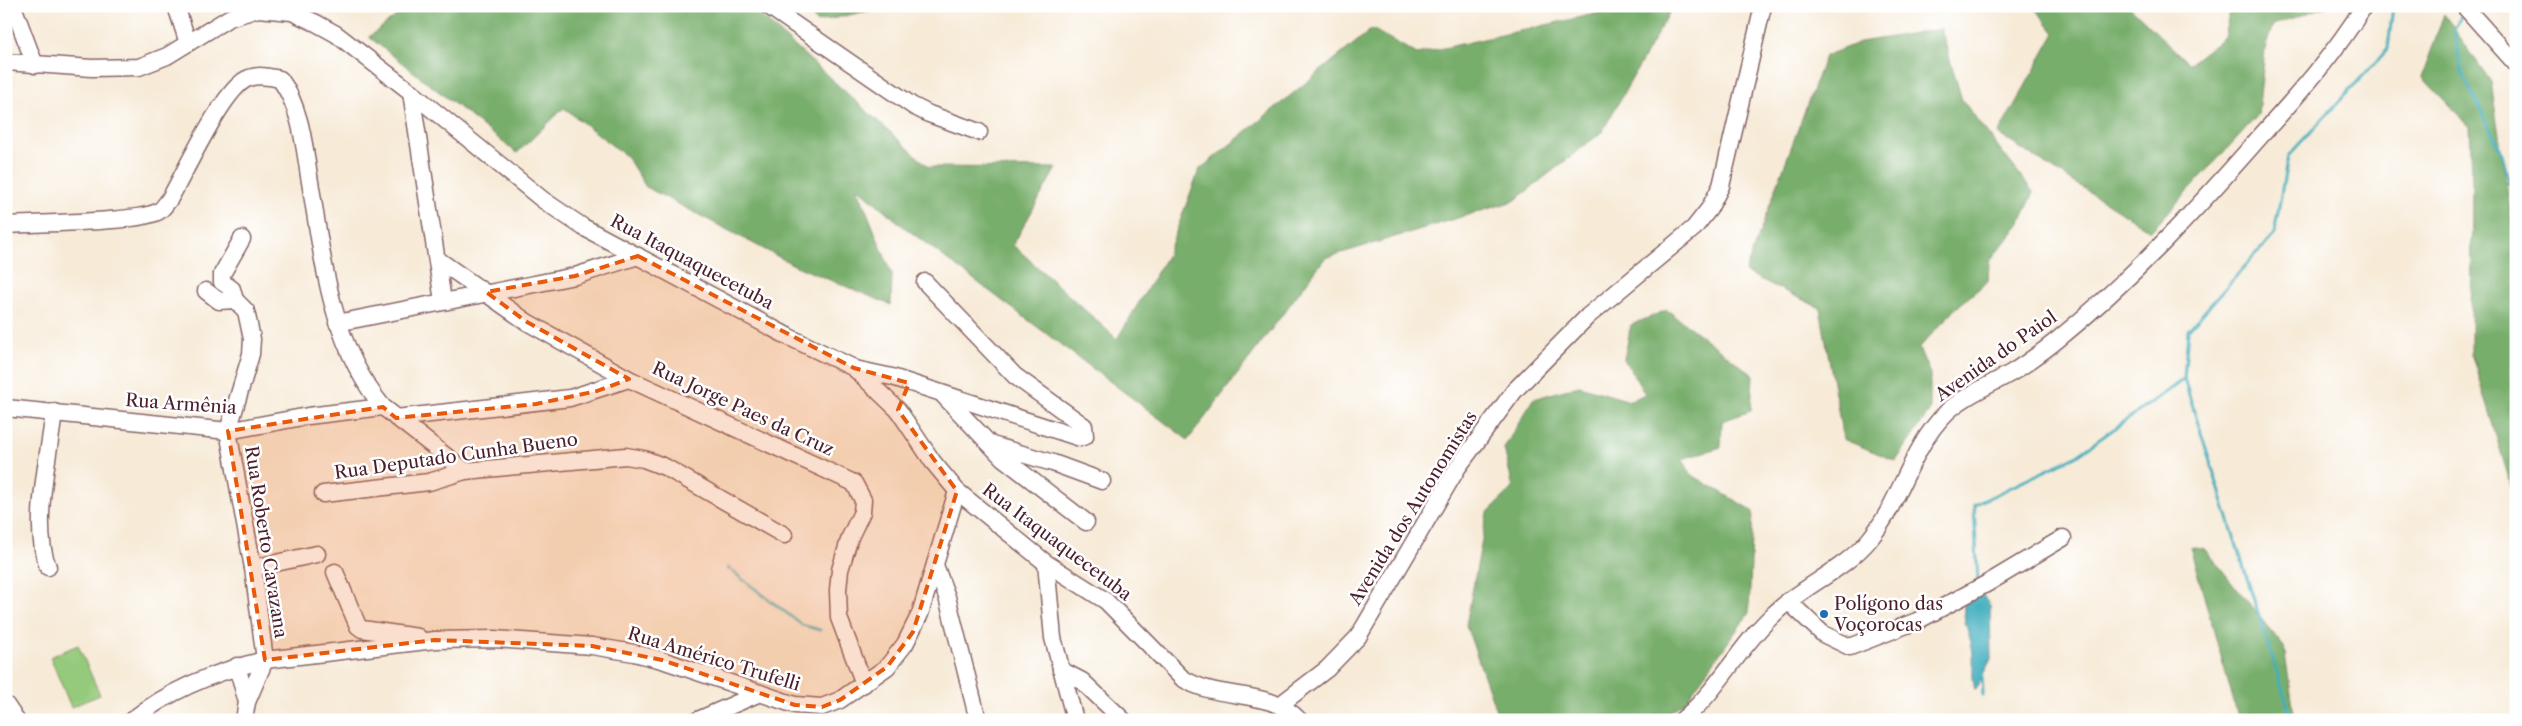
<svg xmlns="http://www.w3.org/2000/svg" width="2522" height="726" font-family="'Libre Caslon Text',serif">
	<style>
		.green { fill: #95ca7c; stroke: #707454 }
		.forest { fill: #78ae6c; stroke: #61664c }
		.water { fill: #40aebd; stroke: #456674 }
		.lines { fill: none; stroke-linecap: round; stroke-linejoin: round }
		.stream { stroke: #40aebd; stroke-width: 3 }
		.minor-casing { stroke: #876668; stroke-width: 19 }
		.minor { stroke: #fff; stroke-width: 16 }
		.marked { fill: #e8590c; fill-opacity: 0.2; stroke: #e8590c; stroke-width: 4; stroke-dasharray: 10 6; stroke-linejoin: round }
		.poi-dot { fill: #1f6fb2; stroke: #fff; stroke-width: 2 }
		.labels { text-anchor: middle; stroke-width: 5; stroke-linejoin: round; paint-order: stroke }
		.street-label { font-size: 18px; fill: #4a1f2b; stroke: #fff }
		.poi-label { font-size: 18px; fill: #4a1f2b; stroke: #fff; text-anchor: start }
	</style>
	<rect width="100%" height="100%" fill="#fff"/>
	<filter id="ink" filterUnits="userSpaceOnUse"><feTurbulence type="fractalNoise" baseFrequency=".02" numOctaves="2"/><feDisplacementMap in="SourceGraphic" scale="10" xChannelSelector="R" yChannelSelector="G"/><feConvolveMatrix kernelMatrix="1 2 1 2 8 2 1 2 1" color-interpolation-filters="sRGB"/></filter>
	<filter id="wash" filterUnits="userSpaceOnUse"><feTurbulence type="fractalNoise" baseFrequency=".0096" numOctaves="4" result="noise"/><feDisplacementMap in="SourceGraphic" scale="20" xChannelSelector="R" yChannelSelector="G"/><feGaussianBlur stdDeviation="1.12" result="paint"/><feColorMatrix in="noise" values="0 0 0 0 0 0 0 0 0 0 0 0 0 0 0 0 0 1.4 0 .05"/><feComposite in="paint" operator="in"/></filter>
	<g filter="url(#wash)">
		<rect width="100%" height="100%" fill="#f7ebd8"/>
		<path class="green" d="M 78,645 L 100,695 L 71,707 L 50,657 Z"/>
		<g class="forest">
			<path d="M 409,6 L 750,6 L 929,167 L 1056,168 L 1013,245 L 1117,339 L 1167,256 L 1199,170 L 1372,29 L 1417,54 L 1630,6 L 1673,6 L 1602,132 L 1514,201 L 1325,258 L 1188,440 L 904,227 L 857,187 L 892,275 L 891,305 L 796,266 L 646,187 L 627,157 L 564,108 L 517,153 L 369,37 Z"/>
			<path d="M 802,6 L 878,6 L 872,10 L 817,22 Z"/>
			<path d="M 2033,6 L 2129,6 L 2189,64 L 2224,37 L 2231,6 L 2328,6 L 2273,25 L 2265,49 L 2258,115 L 2151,231 L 1998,134 L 2055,33 Z"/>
			<path d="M 2444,14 L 2491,82 L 2516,249 L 2516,502 L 2471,353 L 2472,176 L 2470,127 L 2422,77 Z"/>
			<path d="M 1941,29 L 1962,100 L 2034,193 L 2019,224 L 1989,262 L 1988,281 L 1955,309 L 1919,348 L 1930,374 L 1930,410 L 1896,461 L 1843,439 L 1820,308 L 1745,272 L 1825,56 L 1860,42 Z"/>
			<path d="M 1667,310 L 1753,375 L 1751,411 L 1722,421 L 1721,447 L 1682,459 L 1692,475 L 1753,511 L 1749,613 L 1685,702 L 1657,720 L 1490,720 L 1496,710 L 1466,625 L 1487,513 L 1513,488 L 1504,448 L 1533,399 L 1579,386 L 1630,401 L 1645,394 L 1624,359 L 1631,325 Z"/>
			<path d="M 2190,547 L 2206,550 L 2284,647 L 2295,720 L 2239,720 Z"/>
		</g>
		<path class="water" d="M 1982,594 L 1990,605 L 1991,659 L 1975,690 C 1971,675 1974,669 1973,655 C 1972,637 1962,623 1964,604 Z"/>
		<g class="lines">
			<g class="stream">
				<path d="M 2461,16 L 2454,30 L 2462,73 L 2501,151 L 2516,207"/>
				<path d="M 2184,379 L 2292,720"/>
				<path d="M 728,568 L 802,625 L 820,630"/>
				<path d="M 1978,582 L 1974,505 L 2076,456 L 2184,379 L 2188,330 L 2274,234 L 2288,156 L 2388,49 L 2393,6"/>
				<path d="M 1982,673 L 1983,695"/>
			</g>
		</g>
	</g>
	<g filter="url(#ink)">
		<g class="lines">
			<g class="minor-casing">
				<g id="minor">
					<path d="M 13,6 L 35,65"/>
					<path d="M 176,6 L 188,43"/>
					<path d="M 768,6 L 913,106 L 929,114 L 979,132"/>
					<path d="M 2464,6 L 2516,64"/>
					<path d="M 6,62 L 92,68 L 139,67 L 167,56 L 229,18 L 258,9 L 292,12 L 316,23 L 336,34 L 411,92 L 543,200 L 583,227 L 789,337 L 854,368 L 898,410 L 933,462 L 957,491 L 1046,563 L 1106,601 L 1182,678 C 1219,702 1269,687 1299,720"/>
					<path d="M 411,92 L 443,301"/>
					<path d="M 6,225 C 34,223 141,223 159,211 C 163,209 166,203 169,200 C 184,175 224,86 249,78 C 259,74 270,77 280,79 C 300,106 304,143 309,176 C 323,256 329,342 383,407 L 465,471"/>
					<path d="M 437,259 L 527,322 L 629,379 L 854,483 L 863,500 L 862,512 L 850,537 L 840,570 L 838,590 L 839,618 L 864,684"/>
					<path d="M 206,291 L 219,301 L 235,300 L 246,311 L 252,339 L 251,354 L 228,431 L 253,568 L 265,660 L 247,702 L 244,720"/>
					<path d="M 235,300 L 232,289 L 222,282 L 222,274 L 242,239"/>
					<path d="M 337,323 L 575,276 L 638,256"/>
					<path d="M 855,369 L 892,377 L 1080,438 L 1085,436 L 1084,426 L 1015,376 L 925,282"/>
					<path d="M 944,396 L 1003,458 L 1086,522"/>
					<path d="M 6,408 L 228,431 L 308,416 L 383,407"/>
					<path d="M 396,418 L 570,398 L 629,379"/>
					<path d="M 992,445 L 1053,463 L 1102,481"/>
					<path d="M 323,494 L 429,482 L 465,471 L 626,456 L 644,459 L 665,467 L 784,535"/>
					<path d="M 1046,563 L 1053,638 L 1075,720"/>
					<path d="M 935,565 L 947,597 L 978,720"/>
					<path d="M 48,567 C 31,526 49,457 54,412"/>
					<path d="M 253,568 L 317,554"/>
					<path d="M 335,572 L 358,626 L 362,629 L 418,637"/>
					<path d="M 1788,601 L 1823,634 L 1850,647 L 1917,621 L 1988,583 L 2063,538"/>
					<path d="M 237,666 L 247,702"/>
					<path d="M 1061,670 L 1082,681 L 1123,720"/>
					<path d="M 1281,704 L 1327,669 L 1358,637 L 1458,467 L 1515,390 L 1588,316 L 1694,228 L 1709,209 L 1721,186 L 1763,6"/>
					<path d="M 6,705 L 16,720"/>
					<path d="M 132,720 C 171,689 216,671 265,660 L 435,640 L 494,639 L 592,646 L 634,653 L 662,660 L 795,705 L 822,707 L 840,700 L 887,667 L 905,644 L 920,614 L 957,491"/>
					<path d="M 698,720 L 760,693"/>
					<path d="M 1682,720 C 1719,690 1739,646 1774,614 C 1802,586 1843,571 1869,540 C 1901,502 1910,448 1947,412 C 1964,396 1990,385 2011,373 C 2026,364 2042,352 2056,341 C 2130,281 2195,211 2258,139 C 2296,97 2334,55 2364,6"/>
				</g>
			</g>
			<use href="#minor" class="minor"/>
		</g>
	</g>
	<path class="marked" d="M 638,256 L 854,368 L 909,383 L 898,410 L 957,491 L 913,632 L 887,667 L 840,700 L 822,707 L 795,705 L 662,660 L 592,646 L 435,640 L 265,660 L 228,431 L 383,407 L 396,418 L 536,404 L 597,391 L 629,379 L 527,322 L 486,292 L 575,276 Z"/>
	<circle class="poi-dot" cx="1824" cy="614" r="5"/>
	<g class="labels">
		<g class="street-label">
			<text transform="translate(692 262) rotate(28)" y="6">Rua Itaquaquecetuba</text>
			<text transform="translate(1996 356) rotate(-35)" y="6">Avenida do Paiol</text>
			<text transform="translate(181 404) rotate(4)" y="6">Rua Armênia</text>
			<text transform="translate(743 409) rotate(25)" y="6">Rua Jorge Paes da Cruz</text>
			<text transform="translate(456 456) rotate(-8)" y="6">Rua Deputado Cunha Bueno</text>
			<text transform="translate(1413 508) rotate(-58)" y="6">Avenida dos Autonomistas</text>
			<text transform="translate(266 542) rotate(81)" y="6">Rua Roberto Cavazana</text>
			<text transform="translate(1057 542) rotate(37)" y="6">Rua Itaquaquecetuba</text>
			<text transform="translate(714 659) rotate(17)" y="6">Rua Américo Trufelli</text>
		</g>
		<g class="poi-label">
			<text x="1834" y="610">Polígono das<tspan x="1834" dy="21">Voçorocas</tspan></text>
		</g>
	</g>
	<rect width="2522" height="726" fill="none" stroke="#fff" stroke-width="25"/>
</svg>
